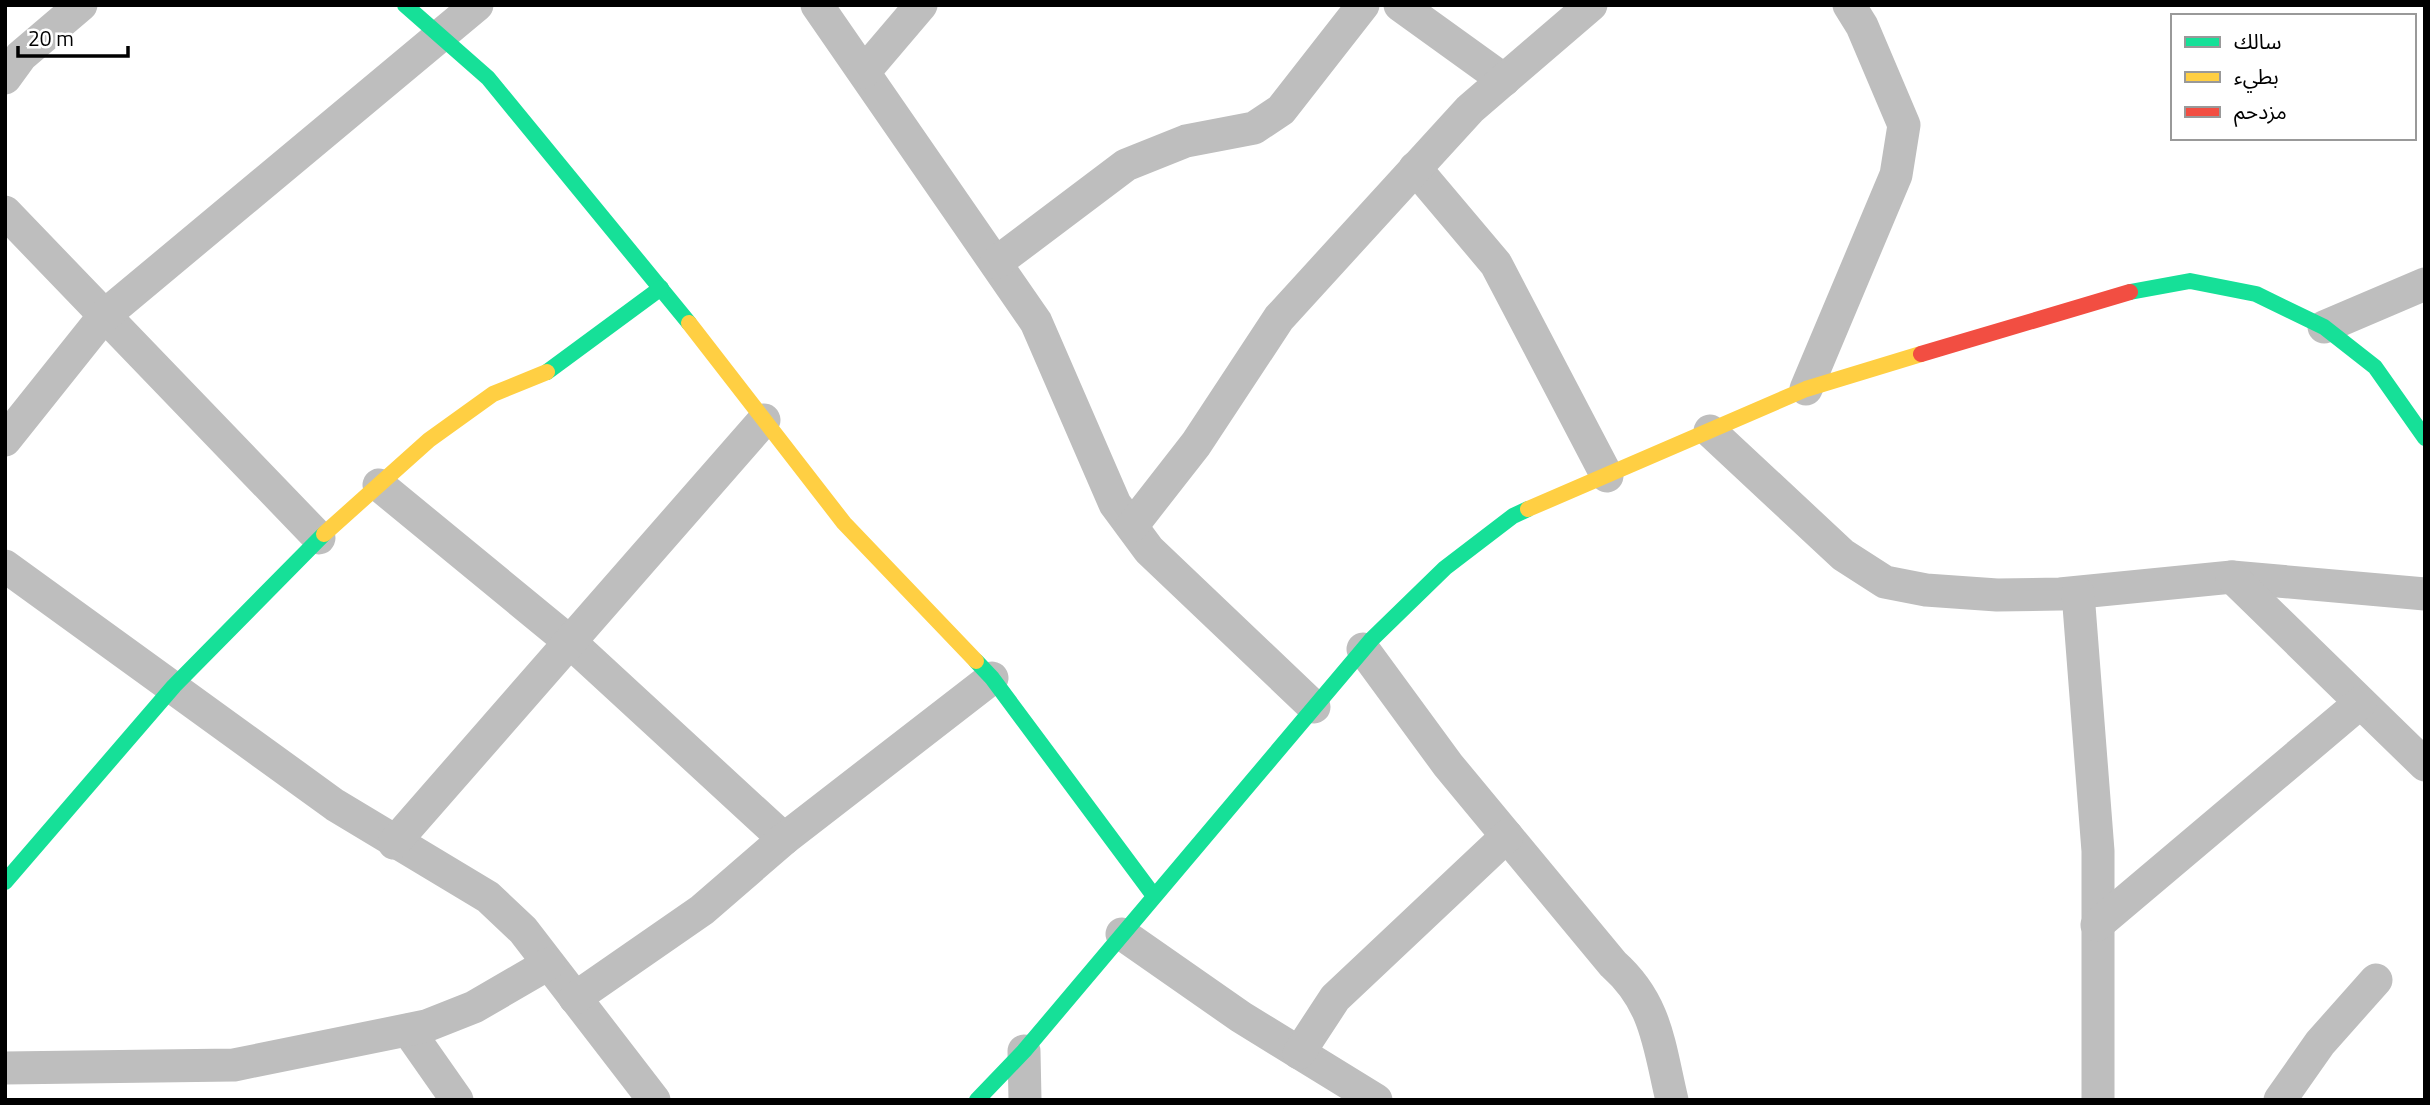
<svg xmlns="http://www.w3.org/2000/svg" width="2430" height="1105" font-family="'Titillium Web','Noto Sans Arabic',sans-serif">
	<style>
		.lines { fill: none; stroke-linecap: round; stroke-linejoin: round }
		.street { stroke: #bebebe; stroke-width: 33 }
		.fast { stroke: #16e098; stroke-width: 16 }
		.slow { stroke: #ffcf43; stroke-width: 16 }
		.jam { stroke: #f24e42; stroke-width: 16 }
	</style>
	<rect width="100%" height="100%" fill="#fff"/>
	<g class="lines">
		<g class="street">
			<path d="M 817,5 L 1036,322 L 1115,504 L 1149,550 L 1314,707"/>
			<path d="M 1400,5 L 1504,80"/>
			<path d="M 864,72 L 921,5"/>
			<path d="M 5,78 L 21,56 L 81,5"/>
			<path d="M 1415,168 L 1496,264 L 1607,476"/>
			<path d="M 5,212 L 319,538"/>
			<path d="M 996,263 L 1126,165 L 1186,141 L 1254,128 L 1281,110 L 1363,5"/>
			<path d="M 2324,327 L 2425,284"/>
			<path d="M 1806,389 L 1896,175 L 1904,125 L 1862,26 L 1849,5"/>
			<path d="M 1710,431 L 1843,555 L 1885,582 L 1926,590 L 1997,595 L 2060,594 L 2232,577 L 2425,594"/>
			<path d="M 5,440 L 104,316 L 477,5"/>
			<path d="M 379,485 L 570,642 L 784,839"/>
			<path d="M 1132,526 L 1196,444 L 1279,318 L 1470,109 L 1591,5"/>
			<path d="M 5,566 L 335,805 L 488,897 L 523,930 L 654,1100"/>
			<path d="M 2232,577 L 2425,765"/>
			<path d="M 2078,593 L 2098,851 L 2098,1100"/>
			<path d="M 1363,649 L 1448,765 L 1613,964 C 1657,1003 1659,1046 1672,1100"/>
			<path d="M 394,843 L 764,420"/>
			<path d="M 2097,925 L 2360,703"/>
			<path d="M 1122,934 L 1241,1017 L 1376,1100"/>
			<path d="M 575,998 L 702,910 L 784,839 L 992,678"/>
			<path d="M 408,1030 L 457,1100"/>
			<path d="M 1024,1051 L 1025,1100"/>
			<path d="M 1299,1053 L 1335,998 L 1507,836"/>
			<path d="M 5,1068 L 234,1065 L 426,1026 L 474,1007 L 548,964"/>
			<path d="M 2280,1100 L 2320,1043 L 2376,980"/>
		</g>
		<g class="fast">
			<path d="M 405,5 L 488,78 L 689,323"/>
			<path d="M 2130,292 L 2190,281 L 2256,294 L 2324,327 L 2375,367 L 2425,438"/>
			<path d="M 547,372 L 661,288"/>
			<path d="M 976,661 L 992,678 L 1154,896"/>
			<path d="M 5,882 L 174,686 L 324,534"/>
			<path d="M 977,1100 L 1024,1051 L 1372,639 L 1445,568 L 1513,516 L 1528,509"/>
		</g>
		<g class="slow">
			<path d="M 689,323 L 844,523 L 976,661"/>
			<path d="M 1528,509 L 1806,389 L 1921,354"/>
			<path d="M 324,534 L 429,440 L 493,394 L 547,372"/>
		</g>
		<path class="jam" d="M 1921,354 L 2130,292"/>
	</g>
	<rect width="2430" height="1105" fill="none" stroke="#000000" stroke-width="14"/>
	<rect x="2171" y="14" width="245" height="126" fill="#ffffff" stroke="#999999" stroke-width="2"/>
	<rect x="2185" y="37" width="35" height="10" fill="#16e098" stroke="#999999" stroke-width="2"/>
	<text x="2234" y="49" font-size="21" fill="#000000">سالك</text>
	<rect x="2185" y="72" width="35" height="10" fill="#ffcf43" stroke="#999999" stroke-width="2"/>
	<text x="2234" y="84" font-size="21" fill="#000000">بطيء</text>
	<rect x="2185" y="107" width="35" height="10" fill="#f24e42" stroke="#999999" stroke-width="2"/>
	<text x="2234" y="119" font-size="21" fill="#000000">مزدحم</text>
	<path d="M18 46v10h110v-10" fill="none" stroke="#000000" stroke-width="3.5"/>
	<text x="28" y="46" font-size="21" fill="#000000" stroke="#ffffff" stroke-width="5" paint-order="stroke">20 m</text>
</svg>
